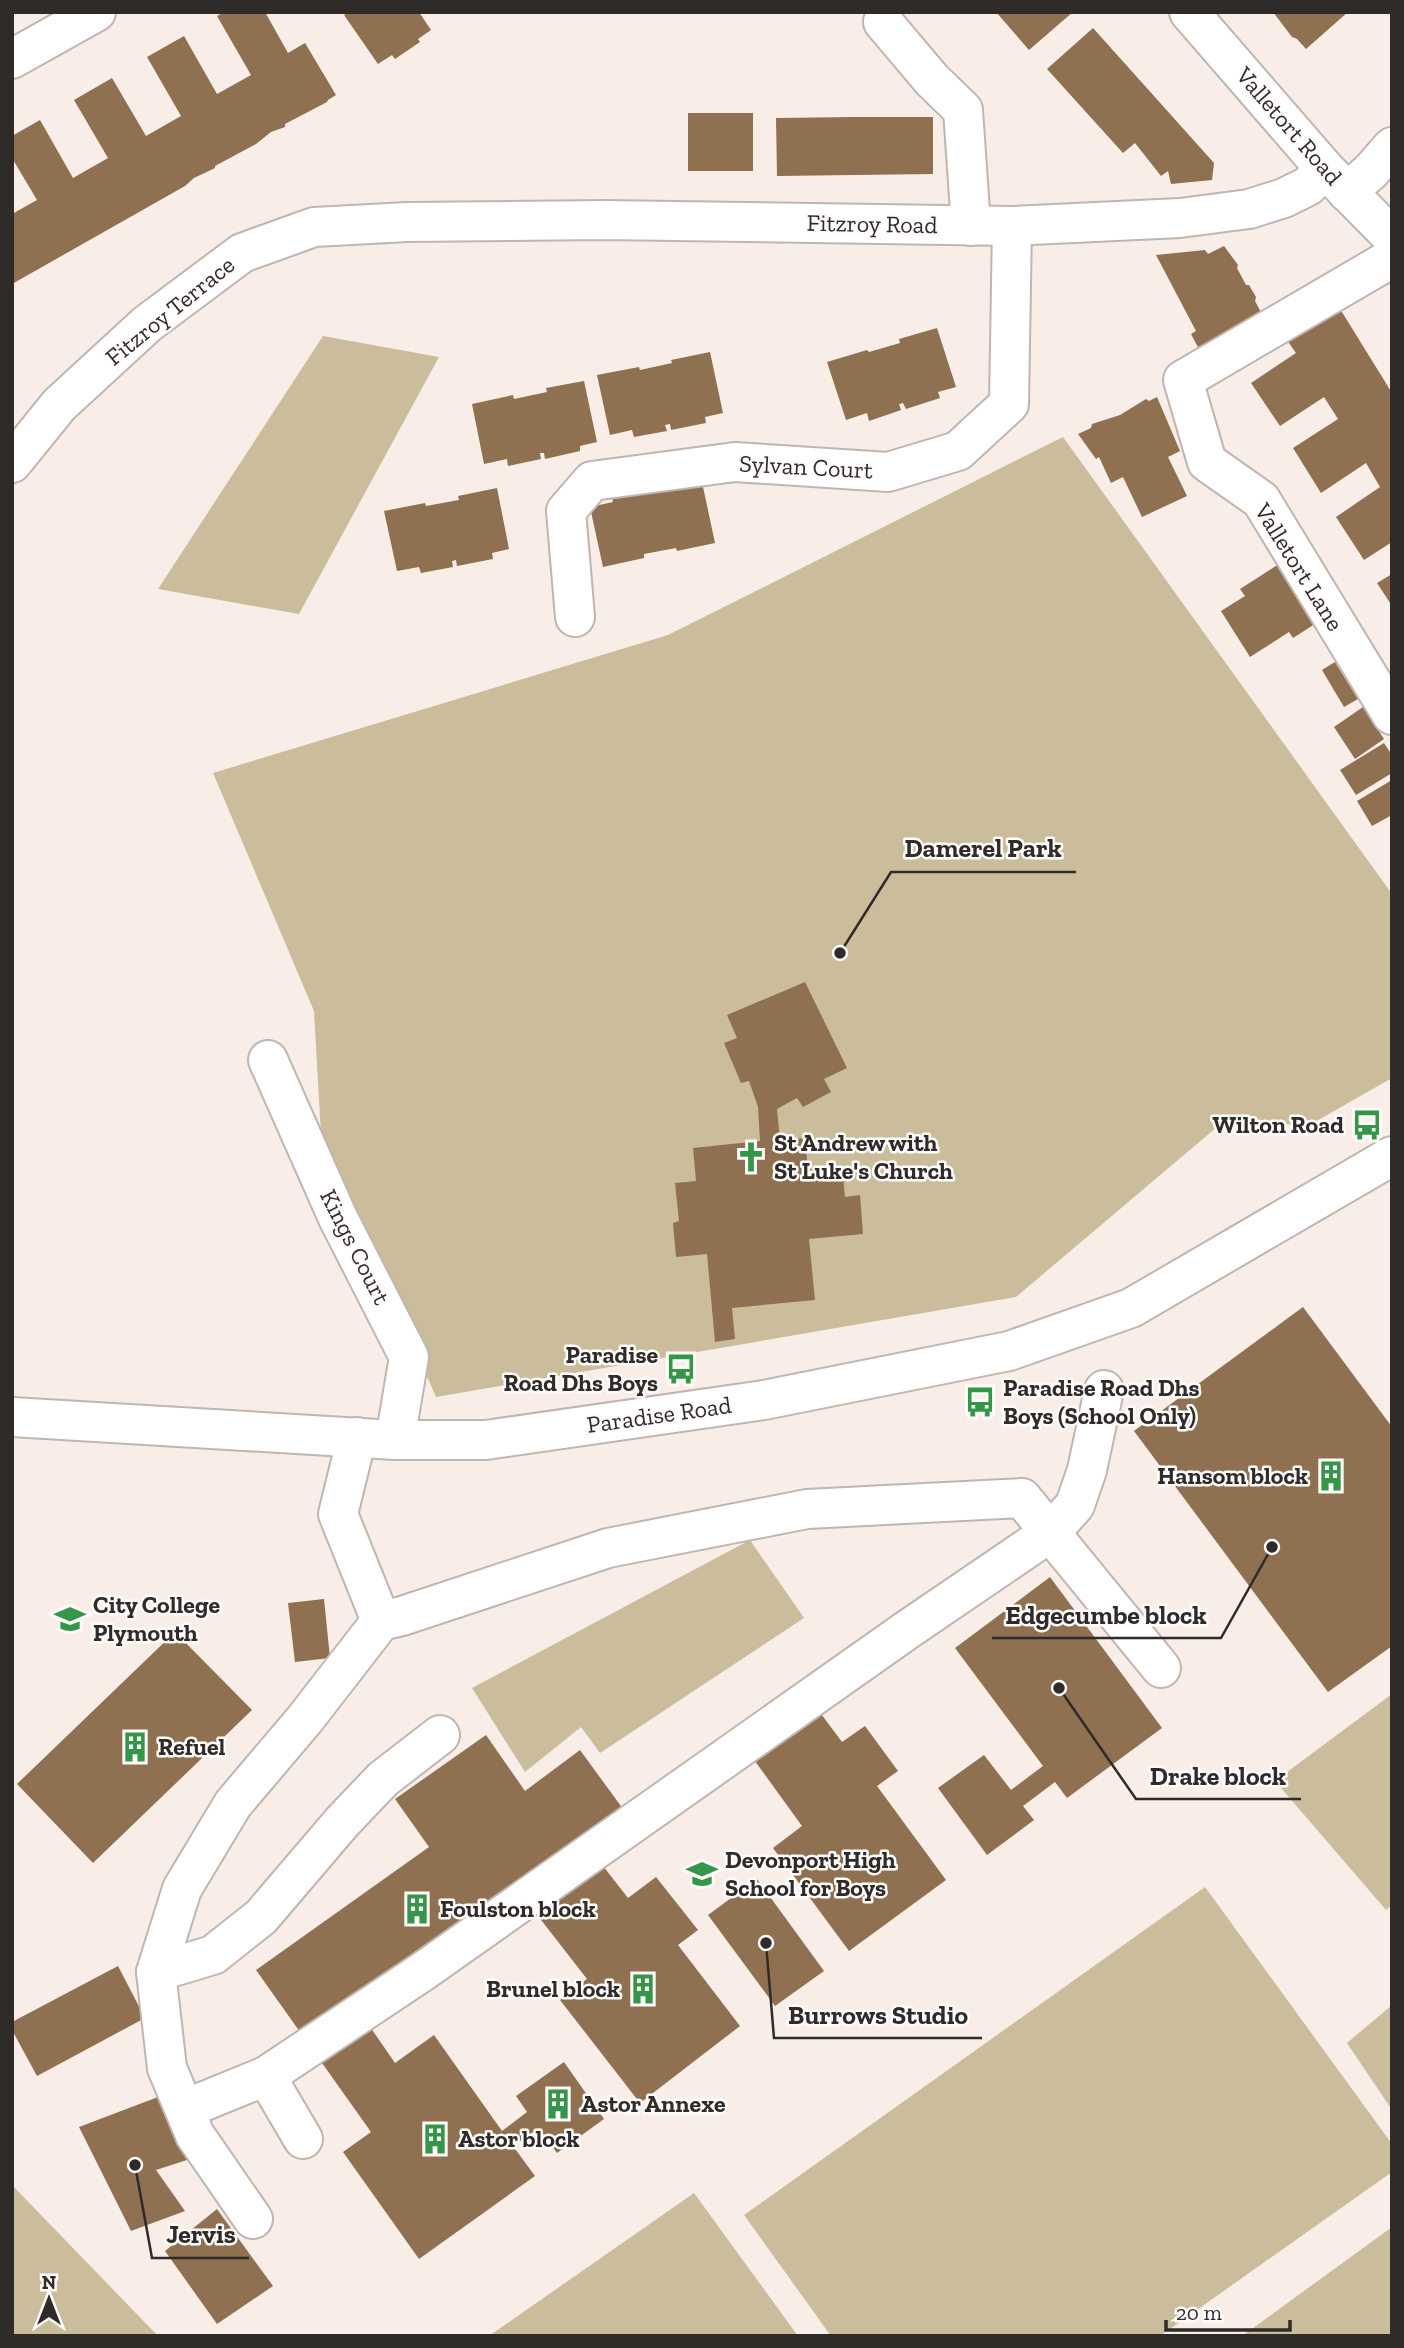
<svg xmlns="http://www.w3.org/2000/svg" width="1404" height="2348" font-family="'Zilla Slab',serif">
	<style>
		.green { fill: #cbbd9c }
		.building { fill: #8f7050 }
		.lines { fill: none; stroke-linecap: round; stroke-linejoin: round }
		.minor-casing { stroke: #c0b5b0; stroke-width: 42 }
		.minor { stroke: #fff; stroke-width: 38 }
		.labels { text-anchor: middle; stroke-width: 5; stroke-linejoin: round; paint-order: stroke }
		.street-label { font-size: 24px; fill: #2f2b29; stroke: #fefcfb }
		.poi-label { font-size: 24px; font-weight: bold; fill: #2f2b29; stroke: #fefcfb; text-anchor: start }
		.leader { fill: none; stroke: #2f2b29; stroke-width: 2.5 }
		.callout-dot { fill: #2f2b29; stroke: #fefcfb; stroke-width: 2.5 }
		.callout-label { font-size: 26px; text-anchor: middle; font-weight: bold; fill: #2f2b29; stroke: #fefcfb; stroke-width: 5; stroke-linejoin: round; paint-order: stroke }
	</style>
	<rect width="100%" height="100%" fill="#f8ede7"/>
	<g class="green">
		<path d="M 323,336 L 439,357 L 299,614 L 158,589 Z"/>
		<path d="M 1063,437 L 1392,894 L 1392,1078 L 1306,1127 L 1262,1120 L 1217,1127 L 1016,1297 L 436,1397 L 321,1134 L 314,1011 L 213,773 L 668,635 Z"/>
		<path d="M 750,1540 L 804,1618 L 600,1753 L 581,1727 L 525,1772 L 472,1688 Z"/>
		<path d="M 1392,1694 L 1392,1905 L 1386,1910 L 1275,1781 Z"/>
		<path d="M 1205,1887 L 1392,2144 L 1392,2172 L 1160,2336 L 831,2336 L 744,2215 Z"/>
		<path d="M 1392,2005 L 1392,2110 L 1347,2043 Z"/>
		<path d="M 12,2185 L 158,2336 L 12,2336 Z"/>
		<path d="M 694,2193 L 798,2336 L 489,2336 Z"/>
		<path d="M 1392,2227 L 1392,2336 L 1242,2336 Z"/>
	</g>
	<g class="building">
		<path d="M 224,12 L 265,12 L 288,53 L 305,43 L 336,95 L 328,100 L 327,102 L 285,124 L 285,127 L 271,132 L 256,144 L 215,166 L 215,168 L 194,178 L 185,186 L 12,284 L 12,214 L 37,200 L 12,158 L 12,136 L 40,120 L 73,178 L 108,158 L 74,100 L 112,78 L 146,136 L 181,116 L 147,57 L 184,36 L 217,94 L 251,75 L 217,16 Z"/>
		<path d="M 349,12 L 419,12 L 431,30 L 418,39 L 420,42 L 395,59 L 392,55 L 378,64 L 344,15 Z"/>
		<path d="M 996,12 L 1073,12 L 1029,50 Z"/>
		<path d="M 1273,12 L 1348,12 L 1306,49 L 1297,39 L 1292,37 Z"/>
		<path d="M 1093,28 L 1214,163 L 1212,180 L 1171,184 L 1168,171 L 1161,176 L 1135,143 L 1123,153 L 1047,69 Z"/>
		<rect x="688" y="113" width="65" height="58"/>
		<path d="M 854,117 L 933,117 L 933,174 L 777,176 L 776,118 Z"/>
		<path d="M 1224,246 L 1238,265 L 1237,268 L 1246,285 L 1249,285 L 1256,297 L 1255,301 L 1264,318 L 1200,351 L 1191,334 L 1196,331 L 1156,255 L 1205,250 L 1208,254 Z"/>
		<path d="M 1337,304 L 1392,393 L 1392,542 L 1364,560 L 1336,517 L 1380,487 L 1366,463 L 1321,493 L 1293,448 L 1338,419 L 1324,397 L 1280,426 L 1251,383 L 1296,353 L 1284,336 Z"/>
		<path d="M 937,328 L 956,387 L 938,392 L 940,398 L 906,409 L 903,403 L 899,404 L 901,410 L 869,421 L 867,413 L 846,420 L 827,362 L 867,350 L 869,352 L 900,343 L 899,339 Z"/>
		<path d="M 710,352 L 723,413 L 705,417 L 706,423 L 671,430 L 670,424 L 665,425 L 667,431 L 634,437 L 632,430 L 610,435 L 597,375 L 639,367 L 640,370 L 672,363 L 671,360 Z"/>
		<path d="M 584,381 L 597,442 L 580,446 L 580,451 L 545,459 L 544,453 L 540,453 L 541,459 L 508,466 L 507,459 L 484,464 L 472,404 L 513,395 L 514,399 L 547,392 L 546,388 Z"/>
		<path d="M 1157,397 L 1180,451 L 1168,457 L 1187,496 L 1142,517 L 1123,477 L 1111,483 L 1099,457 L 1096,459 L 1078,434 L 1091,428 L 1092,424 L 1120,415 L 1146,399 L 1149,401 Z"/>
		<path d="M 702,482 L 715,543 L 677,551 L 676,548 L 644,554 L 644,558 L 603,567 L 590,507 L 613,502 L 611,495 L 644,488 L 645,494 L 649,493 L 648,487 Z"/>
		<path d="M 497,488 L 509,549 L 492,553 L 493,559 L 457,566 L 456,560 L 452,561 L 453,567 L 421,573 L 419,567 L 397,571 L 384,511 L 425,503 L 426,506 L 459,500 L 458,496 Z"/>
		<path d="M 1282,562 L 1318,622 L 1293,638 L 1289,632 L 1250,657 L 1221,611 L 1245,596 L 1240,589 Z"/>
		<path d="M 1392,574 L 1392,606 L 1377,583 Z"/>
		<path d="M 1335,662 L 1358,699 L 1344,707 L 1322,670 Z"/>
		<path d="M 1363,707 L 1384,739 L 1355,759 L 1334,727 Z"/>
		<path d="M 1384,743 L 1392,755 L 1392,773 L 1356,795 L 1340,770 Z"/>
		<path d="M 1392,780 L 1392,815 L 1372,826 L 1357,801 Z"/>
		<path d="M 805,982 L 847,1068 L 824,1079 L 831,1092 L 803,1107 L 797,1098 L 777,1109 L 780,1140 L 805,1138 L 808,1170 L 842,1166 L 845,1197 L 860,1195 L 863,1234 L 809,1239 L 815,1300 L 732,1308 L 735,1339 L 715,1342 L 707,1254 L 676,1257 L 673,1223 L 679,1221 L 675,1183 L 696,1181 L 693,1148 L 760,1141 L 758,1107 L 749,1081 L 741,1083 L 724,1043 L 737,1038 L 727,1015 Z"/>
		<path d="M 1303,1307 L 1392,1427 L 1392,1646 L 1328,1692 L 1134,1431 Z"/>
		<path d="M 1050,1577 L 1162,1728 L 1067,1798 L 1055,1782 L 1023,1806 L 1034,1820 L 987,1855 L 938,1788 L 984,1755 L 1011,1790 L 1043,1766 L 955,1648 Z"/>
		<path d="M 324,1599 L 330,1658 L 295,1662 L 288,1603 Z"/>
		<path d="M 175,1632 L 252,1710 L 93,1863 L 17,1784 Z"/>
		<path d="M 813,1703 L 842,1742 L 865,1726 L 898,1771 L 877,1786 L 946,1880 L 849,1951 L 773,1848 L 802,1826 L 747,1750 Z"/>
		<path d="M 486,1735 L 525,1791 L 580,1750 L 626,1813 L 366,2021 L 395,2063 L 434,2035 L 502,2131 L 527,2112 L 516,2096 L 564,2062 L 604,2119 L 557,2153 L 539,2128 L 513,2146 L 535,2176 L 419,2259 L 343,2152 L 371,2132 L 256,1970 L 429,1847 L 395,1799 Z"/>
		<path d="M 596,1857 L 628,1898 L 656,1877 L 698,1930 L 678,1945 L 740,2026 L 640,2103 L 560,2000 L 587,1979 L 531,1907 Z"/>
		<path d="M 757,1879 L 824,1971 L 775,2006 L 708,1915 Z"/>
		<path d="M 118,1966 L 145,2018 L 37,2076 L 12,2030 L 12,2022 Z"/>
		<path d="M 158,2097 L 190,2159 L 156,2170 L 185,2211 L 131,2231 L 79,2127 Z"/>
		<path d="M 217,2209 L 273,2286 L 217,2324 L 165,2251 Z"/>
	</g>
	<g class="lines">
		<g class="minor-casing">
			<g id="minor">
				<path d="M 1189,12 L 1325,169 L 1392,237"/>
				<path d="M 883,22 L 932,80 L 963,110 L 971,226"/>
				<path d="M 12,59 L 96,12"/>
				<path d="M 1347,192 L 1371,171 L 1392,147"/>
				<path d="M 1392,258 L 1183,380 L 1207,462 L 1261,500 L 1392,715"/>
				<path d="M 12,463 L 59,405 L 147,324 L 242,253 L 314,227 L 407,222 L 604,220 L 1012,226 L 1180,218 L 1249,209 L 1284,198 L 1308,186 L 1325,169"/>
				<path d="M 575,617 L 566,511 L 592,481 L 735,462 L 888,472 L 958,451 L 1009,404 L 1012,226"/>
				<path d="M 268,1060 L 338,1218 L 409,1357 L 395,1440"/>
				<path d="M 12,1417 L 395,1440 L 486,1440 L 764,1400 L 1009,1351 L 1131,1308 L 1392,1156"/>
				<path d="M 357,1437 L 338,1514 L 381,1621"/>
				<path d="M 156,1972 L 213,1955 L 261,1917 L 342,1822 L 383,1779 L 440,1735"/>
				<path d="M 266,2076 L 303,2139"/>
				<path d="M 185,2109 L 266,2076 L 422,1972 L 907,1630 L 1051,1532 L 1075,1505 L 1087,1470 L 1104,1390"/>
				<path d="M 253,2219 L 195,2135 L 167,2068 L 156,1972 L 182,1889 L 233,1804 L 305,1719 L 381,1621 L 402,1616 L 608,1548 L 807,1509 L 1022,1498 L 1161,1668"/>
			</g>
		</g>
		<use href="#minor" class="minor"/>
	</g>
	<defs>
		<g id="bus-bare" transform="scale(2.415)"><path d="M-5-6H5V4H4V6H2V4H-2V6H-4V4H-5ZM-3.5-4V0h7V-4ZM-3.5 1.2v1.5H-2V1.2ZM2 1.2v1.5H3.5V1.2Z" fill="#359549" stroke="#fefcfb" stroke-width="2.5" paint-order="stroke"/></g>
		<g id="church-bare" transform="scale(2.415)"><path d="M-1.2-6h2.4v3.5h3.3v2.4h-3.3V6h-2.4V-.1h-3.3v-2.4h3.3Z" fill="#359549" stroke="#fefcfb" stroke-width="2.5" paint-order="stroke"/></g>
		<g id="building-bare" transform="scale(2.415)"><path d="M-4-6H4V6H1V3H-1V6H-4ZM-2.5-4.3h1.7v1.8h-1.7ZM.8-4.3h1.7v1.8H.8ZM-2.5-1h1.7V.8h-1.7ZM.8-1h1.7V.8H.8Z" fill="#359549" stroke="#fefcfb" stroke-width="2.5" paint-order="stroke"/></g>
		<g id="university-bare" transform="scale(2.415)"><path d="M0-5L7-2L0 1L-7-2ZM-4 1L0 2.5L4 1V4Q0 6-4 4Z" fill="#359549" stroke="#fefcfb" stroke-width="2.5" paint-order="stroke"/></g>
		<g id="school-bare" transform="scale(2.415)"><path d="M0-5L7-2L0 1L-7-2ZM-4 1L0 2.5L4 1V4Q0 6-4 4Z" fill="#359549" stroke="#fefcfb" stroke-width="2.5" paint-order="stroke"/></g>
	</defs>
	<g fill-rule="evenodd">
		<use href="#bus-bare" x="1367" y="1125"/>
		<use href="#church-bare" x="751" y="1157"/>
		<use href="#bus-bare" x="681" y="1369"/>
		<use href="#bus-bare" x="980" y="1402"/>
		<use href="#building-bare" x="1331" y="1476"/>
		<use href="#university-bare" x="70" y="1619"/>
		<use href="#building-bare" x="135" y="1747"/>
		<use href="#school-bare" x="702" y="1874"/>
		<use href="#building-bare" x="417" y="1909"/>
		<use href="#building-bare" x="643" y="1989"/>
		<use href="#building-bare" x="558" y="2104"/>
		<use href="#building-bare" x="435" y="2139"/>
	</g>
	<g class="labels">
		<g class="street-label">
			<text transform="translate(1289 126) rotate(49)" y="8">Valletort Road</text>
			<text transform="translate(872 224) rotate(1)" y="8">Fitzroy Road</text>
			<text transform="translate(170 311) rotate(-39)" y="8">Fitzroy Terrace</text>
			<text transform="translate(806 467) rotate(3)" y="8">Sylvan Court</text>
			<text transform="translate(1299 567) rotate(58)" y="8">Valletort Lane</text>
			<text transform="translate(355 1247) rotate(63)" y="8">Kings Court</text>
			<text transform="translate(659 1415) rotate(-8)" y="8">Paradise Road</text>
		</g>
		<g class="poi-label">
			<text x="1344" y="1133" text-anchor="end">Wilton Road</text>
			<text x="774" y="1151">St Andrew with<tspan x="774" dy="28">St Luke's Church</tspan></text>
			<text x="658" y="1363" text-anchor="end">Paradise<tspan x="658" dy="28">Road Dhs Boys</tspan></text>
			<text x="1003" y="1396">Paradise Road Dhs<tspan x="1003" dy="28">Boys (School Only)</tspan></text>
			<text x="1308" y="1484" text-anchor="end">Hansom block</text>
			<text x="93" y="1613">City College<tspan x="93" dy="28">Plymouth</tspan></text>
			<text x="158" y="1755">Refuel</text>
			<text x="725" y="1868">Devonport High<tspan x="725" dy="28">School for Boys</tspan></text>
			<text x="440" y="1917">Foulston block</text>
			<text x="620" y="1997" text-anchor="end">Brunel block</text>
			<text x="581" y="2112">Astor Annexe</text>
			<text x="458" y="2147">Astor block</text>
		</g>
	</g>
	<path class="leader" d="M840 953L891 872H1076M1272 1547L1221 1638H992M1059 1688L1136 1799H1301M766 1943L774 2038H982M135 2165L152 2258H249"/>
	<g class="callout-dot">
		<circle cx="840" cy="953" r="7"/>
		<circle cx="1272" cy="1547" r="7"/>
		<circle cx="1059" cy="1688" r="7"/>
		<circle cx="766" cy="1943" r="7"/>
		<circle cx="135" cy="2165" r="7"/>
	</g>
	<g class="callout-label">
		<text x="983" y="857">Damerel Park</text>
		<text x="1106" y="1624">Edgecumbe block</text>
		<text x="1218" y="1785">Drake block</text>
		<text x="878" y="2024">Burrows Studio</text>
		<text x="201" y="2243">Jervis</text>
	</g>
	<rect width="1404" height="2348" fill="none" stroke="#2f2b29" stroke-width="28"/>
	<g transform="translate(49 2299)" stroke="#fefcfb" stroke-width="5" paint-order="stroke">
	<path d="M0-5L12 26L0 18L-12 26Z" fill="#2f2b29"/>
	<text y="-10" font-size="19" font-weight="bold" text-anchor="middle" fill="#2f2b29">N</text>
	</g>
	<path d="M1166 2320v10h124v-10" fill="none" stroke="#2f2b29" stroke-width="3.5"/>
	<text x="1176" y="2320" font-size="21" fill="#2f2b29" stroke="#fefcfb" stroke-width="5" paint-order="stroke">20 m</text>
</svg>
